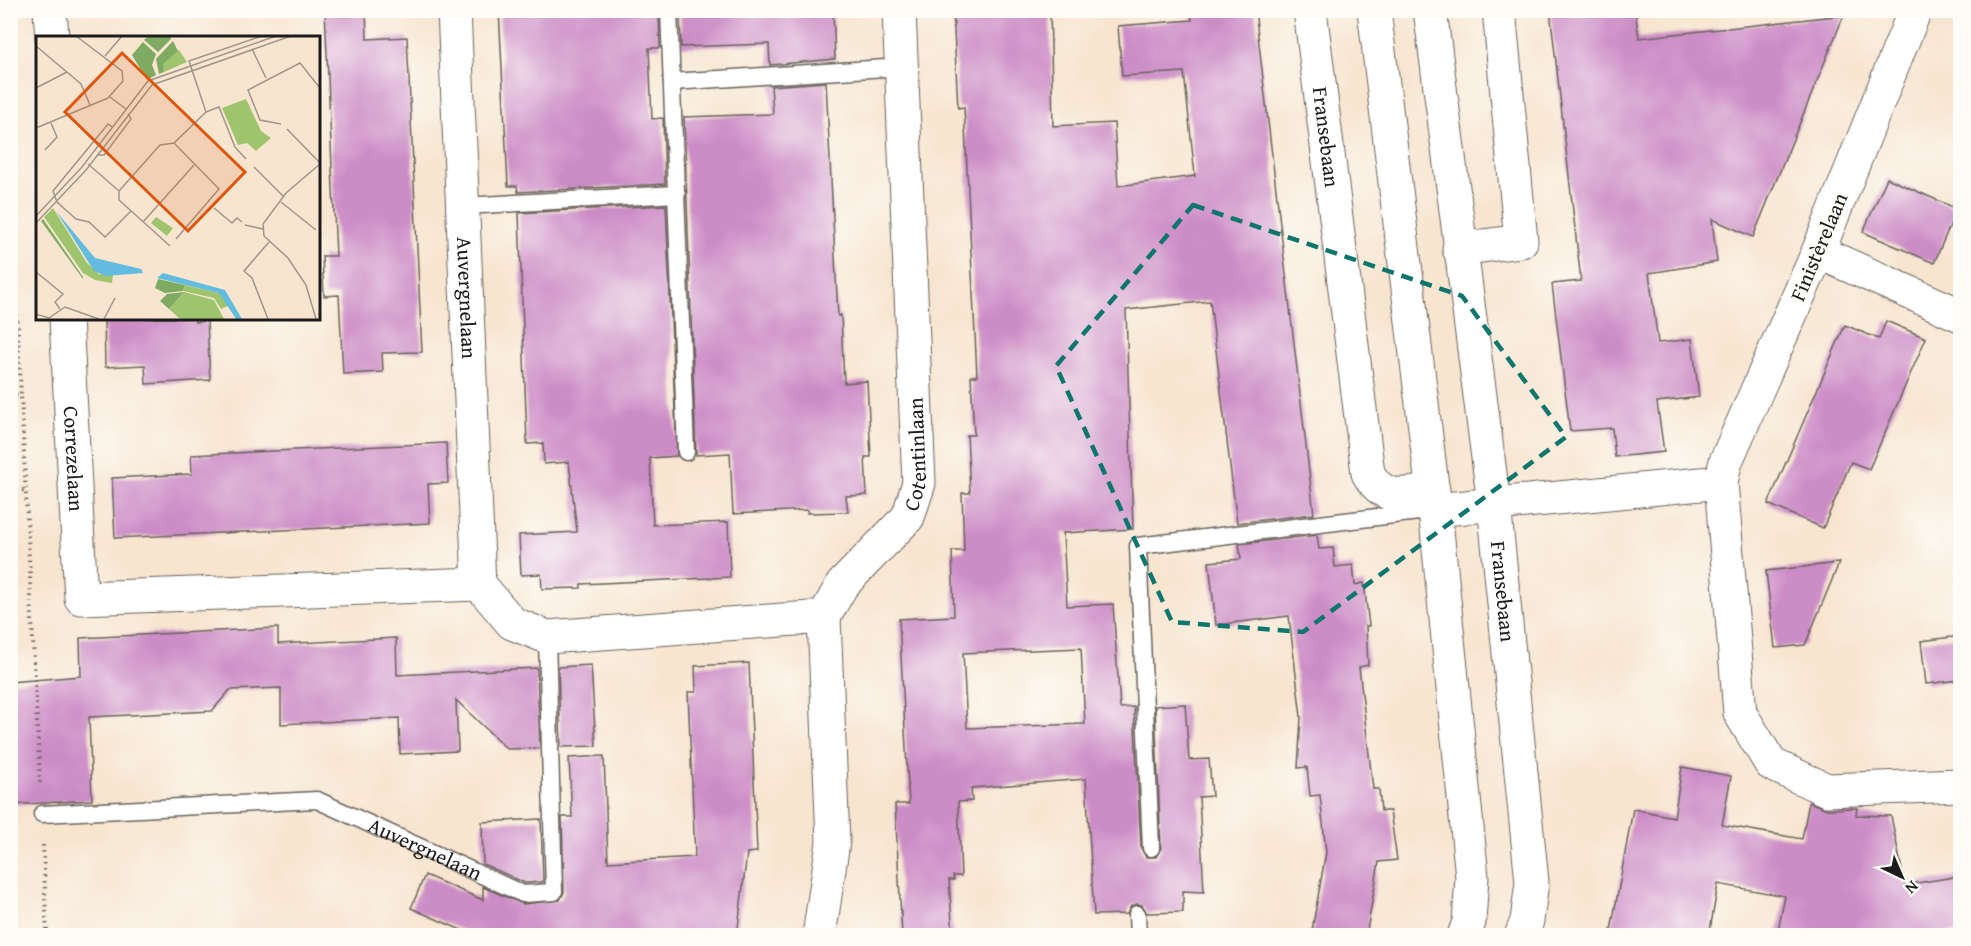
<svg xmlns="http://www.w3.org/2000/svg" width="1971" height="946" font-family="'Gentium Book Plus',serif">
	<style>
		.building { fill: #cc8cc6; fill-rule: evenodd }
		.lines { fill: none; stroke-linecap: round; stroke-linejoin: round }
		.lane-casing { stroke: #69625b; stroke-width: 19 }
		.street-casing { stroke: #69625b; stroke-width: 35 }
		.secondary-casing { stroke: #69625b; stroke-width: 35 }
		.path { stroke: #69625b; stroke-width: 4; stroke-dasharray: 1.5 4.5; stroke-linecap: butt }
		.lane { stroke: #fff; stroke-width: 16 }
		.street { stroke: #fff; stroke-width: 33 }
		.secondary { stroke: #fff; stroke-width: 33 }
		.marked { fill: none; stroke: #0f766e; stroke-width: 4.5; stroke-dasharray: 12 8; stroke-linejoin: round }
		.labels { text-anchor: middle; stroke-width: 6; stroke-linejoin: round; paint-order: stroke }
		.street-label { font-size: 21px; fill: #1c1c1c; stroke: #fdfcf7 }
		.inset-road { fill: none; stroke: #9f9588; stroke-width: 1.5 }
		.view { fill: #de560d; fill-opacity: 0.15; stroke: #de560d; stroke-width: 3 }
		.inset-edge { fill: none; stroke: #1c1c1c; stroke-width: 3 }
	</style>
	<rect width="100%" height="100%" fill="#fdfcf7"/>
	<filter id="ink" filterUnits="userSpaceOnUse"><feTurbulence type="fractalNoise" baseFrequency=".0167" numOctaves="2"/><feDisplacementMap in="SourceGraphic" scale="12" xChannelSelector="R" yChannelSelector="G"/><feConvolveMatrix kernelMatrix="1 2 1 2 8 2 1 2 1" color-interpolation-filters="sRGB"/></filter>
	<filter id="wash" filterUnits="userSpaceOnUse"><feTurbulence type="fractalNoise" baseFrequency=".008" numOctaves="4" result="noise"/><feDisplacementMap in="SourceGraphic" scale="24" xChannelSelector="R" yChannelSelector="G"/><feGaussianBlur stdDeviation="1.35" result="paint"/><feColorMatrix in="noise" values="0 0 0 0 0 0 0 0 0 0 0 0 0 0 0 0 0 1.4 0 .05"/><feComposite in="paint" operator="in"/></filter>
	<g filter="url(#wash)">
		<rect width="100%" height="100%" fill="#f7e5d0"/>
		<g id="blocks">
			<g class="building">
				<path d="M 325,10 L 366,10 L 367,39 L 407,37 L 422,352 L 382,353 L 383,372 L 343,374 L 339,295 L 324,296 L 322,256 L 336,256 Z"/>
				<path d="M 499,10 L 659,10 L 660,48 L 649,48 L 652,119 L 663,118 L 665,184 L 518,192 L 517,186 L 508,186 Z"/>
				<path d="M 680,10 L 833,10 L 835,59 L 770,65 L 769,44 L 681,47 Z"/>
				<path d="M 953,10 L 1050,10 L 1053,126 L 1114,123 L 1118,186 L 1195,176 L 1184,72 L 1122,76 L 1118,26 L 1192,20 L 1190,10 L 1255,10 L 1314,514 L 1237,523 L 1210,301 L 1126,310 L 1133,529 L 1063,533 L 1067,606 L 1113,604 L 1120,708 L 1134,707 L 1141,848 L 1146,857 L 1156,857 L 1161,848 L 1155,706 L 1185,704 L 1189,760 L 1209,759 L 1212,796 L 1199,797 L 1204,892 L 1183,891 L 1183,912 L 1147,913 L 1142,905 L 1137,904 L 1131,906 L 1127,914 L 1094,915 L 1086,779 L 971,788 L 972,801 L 958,802 L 961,876 L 953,876 L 954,880 L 949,880 L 953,936 L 902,936 L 895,804 L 909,804 L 899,619 L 954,616 L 952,551 L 964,551 L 962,493 L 970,493 L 967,435 L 974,435 L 971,376 L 977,376 L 964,107 L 958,108 ZM 1081,648 L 1085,724 L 967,728 L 963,653 Z"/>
				<path d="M 1550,10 L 1635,10 L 1639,38 L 1844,15 L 1753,237 L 1712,219 L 1717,262 L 1649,273 L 1658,343 L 1692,339 L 1699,397 L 1657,402 L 1664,452 L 1615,457 L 1612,428 L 1570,431 L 1552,284 L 1581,281 Z"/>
				<path d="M 826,82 L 838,316 L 841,315 L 844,383 L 867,381 L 871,457 L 865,457 L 867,495 L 846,496 L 848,512 L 807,513 L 808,510 L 733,514 L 730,453 L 696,455 L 684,117 L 773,114 L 771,86 Z"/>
				<path d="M 1887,178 L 1957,209 L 1934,263 L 1863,232 Z"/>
				<path d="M 666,205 L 677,456 L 650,458 L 653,525 L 728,522 L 730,577 L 581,584 L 581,588 L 542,589 L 541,574 L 521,575 L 519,535 L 577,532 L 569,462 L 544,464 L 543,443 L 527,444 L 519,213 Z"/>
				<path d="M 104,318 L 194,318 L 195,322 L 207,321 L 210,380 L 146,384 L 145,365 L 105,367 Z"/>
				<path d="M 1886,321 L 1926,338 L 1869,469 L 1851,462 L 1823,528 L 1768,504 L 1845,325 L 1879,339 Z"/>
				<path d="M 446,443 L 448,483 L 428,484 L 430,523 L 115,538 L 112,478 L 192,474 L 191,455 Z"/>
				<path d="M 1317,535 L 1319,549 L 1333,548 L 1335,567 L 1353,565 L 1355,585 L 1364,583 L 1369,626 L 1366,626 L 1368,665 L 1359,667 L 1373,789 L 1379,789 L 1381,811 L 1390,811 L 1397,860 L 1379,862 L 1366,936 L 1311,936 L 1326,852 L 1320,795 L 1310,796 L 1307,767 L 1298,768 L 1301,717 L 1289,616 L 1216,625 L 1209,562 L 1241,559 L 1239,544 Z"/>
				<path d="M 1839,563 L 1805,645 L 1775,648 L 1766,571 Z"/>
				<path d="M 278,628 L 278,644 L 396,638 L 397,675 L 537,668 L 540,748 L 507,749 L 456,700 L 458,751 L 400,754 L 399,718 L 281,724 L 281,688 L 230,690 L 212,711 L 89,717 L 92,800 L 10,805 L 10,682 L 81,676 L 80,638 Z"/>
				<path d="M 1960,636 L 1960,680 L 1926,684 L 1921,641 Z"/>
				<path d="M 749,663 L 757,852 L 747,853 L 737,936 L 475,936 L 411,908 L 425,875 L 483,900 L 483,887 L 523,904 L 560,900 L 564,892 L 562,817 L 572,817 L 569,758 L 604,756 L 608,862 L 695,857 L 688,692 L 696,692 L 695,666 Z"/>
				<path d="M 591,665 L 596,746 L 561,747 L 558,667 Z"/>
				<path d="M 1682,767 L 1731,776 L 1722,825 L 1802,839 L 1809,802 L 1827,809 L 1857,808 L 1856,815 L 1891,816 L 1905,885 L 1960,876 L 1960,932 L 1777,936 L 1785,896 L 1718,884 L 1709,936 L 1610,936 L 1633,809 L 1674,817 Z"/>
				<path d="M 541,819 L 543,882 L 525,883 L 483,864 L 482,822 Z"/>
			</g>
		</g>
	</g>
	<g filter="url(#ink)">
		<use href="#blocks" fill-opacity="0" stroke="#69625b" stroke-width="1.5"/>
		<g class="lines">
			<g class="lane-casing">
				<g id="lane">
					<path d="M 669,10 L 686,452"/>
					<path d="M 672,82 L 901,67"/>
					<path d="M 463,206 L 677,194"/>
					<path id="s1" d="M 42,814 L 317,800 L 523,894 L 554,892 L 547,637"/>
					<path d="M 1151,848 L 1138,546 L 1435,510"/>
					<path d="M 1137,914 L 1138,936"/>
				</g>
			</g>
			<g class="street-casing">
				<g id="street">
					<path d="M 50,10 L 52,38"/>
					<path id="s2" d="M 454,10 L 479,584 L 512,623 L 547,637 L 824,617"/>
					<path id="s3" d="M 1310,10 L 1368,473 C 1384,503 1404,494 1433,490"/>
					<path d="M 1915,10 L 1818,252 L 1726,461 L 1721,482 L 1740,713 L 1771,764 L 1827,790 L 1960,785"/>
					<path d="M 1459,249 L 1521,241 L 1499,10"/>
					<path d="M 1818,252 L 1960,315"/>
					<path id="s4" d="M 66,318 L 81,598 L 479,584"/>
					<path d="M 1435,510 L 1721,482"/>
					<path id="s5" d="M 819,936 L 833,842 L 824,617 L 842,585 L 908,517 L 919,483 L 899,10"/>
				</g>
			</g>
			<g class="secondary-casing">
				<g id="secondary">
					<path d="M 1374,10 L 1435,510 L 1472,877 L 1469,922 L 1464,936"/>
					<path id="s6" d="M 1430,10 L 1494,504 L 1532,882 L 1527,921 L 1521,936"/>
				</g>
			</g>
			<g class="path">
				<path d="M 10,170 L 40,783"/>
				<path d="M 10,395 L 22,394"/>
				<path d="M 10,491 L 26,490"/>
				<path d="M 43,845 L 47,936"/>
			</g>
			<use href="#lane" class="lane"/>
			<use href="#street" class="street"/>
			<use href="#secondary" class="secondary"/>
		</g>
	</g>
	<path class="marked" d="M 1193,205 L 1462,296 L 1566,437 L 1303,632 L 1172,622 L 1056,366 Z"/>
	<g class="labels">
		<g class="street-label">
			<text dy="7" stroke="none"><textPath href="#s3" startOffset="128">Fransebaan</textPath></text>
			<text transform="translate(1819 247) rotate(-67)" y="7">Finistèrelaan</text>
			<text dy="7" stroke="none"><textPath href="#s2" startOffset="288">Auvergnelaan</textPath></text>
			<text dy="7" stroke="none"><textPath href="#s5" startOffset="516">Cotentinlaan</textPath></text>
			<text dy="7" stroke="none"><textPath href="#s4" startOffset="141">Correzelaan</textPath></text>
			<text dy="7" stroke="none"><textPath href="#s6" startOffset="586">Fransebaan</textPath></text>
			<text dy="7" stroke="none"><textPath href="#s1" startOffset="394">Auvergnelaan</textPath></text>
		</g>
	</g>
	<g transform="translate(36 36)">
		<rect width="284" height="284" fill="#f7e5d0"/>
		<path d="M 143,14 L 151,26 L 128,36 L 126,28 ZM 210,63 L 225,95 L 235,102 L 220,115 L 211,107 L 202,109 L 186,72 ZM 17,172 L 51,227 L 63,238 L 77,239 L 76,247 L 59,244 L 47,237 L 8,181 ZM 120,181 L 137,192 L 131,200 L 115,187 ZM 149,249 L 183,257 L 194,269 L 185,273 L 178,262 L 147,255 ZM 148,256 L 178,264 L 188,283 L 144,283 L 133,273 Z" fill="#9fc46e"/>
		<path d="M 112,0 L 134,0 L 135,3 L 122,16 L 108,4 ZM 137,5 L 142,15 L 127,28 L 128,36 L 123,38 L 120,23 ZM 107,6 L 120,18 L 116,29 L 120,39 L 111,44 L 96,19 ZM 7,183 L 47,241 L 47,243 L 5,185 ZM 122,243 L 149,249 L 147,255 L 129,257 L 119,252 ZM 148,256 L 133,273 L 124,265 L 131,258 Z" fill="#7faa61"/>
		<path d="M 20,175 L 59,222 L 105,233 L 107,237 L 70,240 L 58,235 ZM 127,237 L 189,254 L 206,283 L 200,283 L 183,257 L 121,242 Z" fill="#62bce0"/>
		<path class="inset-road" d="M 0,10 L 45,48 L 54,69M 216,13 L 230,42M 69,20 L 86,0M 0,52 L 31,36M 74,61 L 90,73M 170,76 L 183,71 L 199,111 L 210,123M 245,88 L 224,84 L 212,54 L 264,27 L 284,52M 76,91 L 72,88 L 17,155 L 21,166 L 40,183 L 53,186 L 69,201 L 95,175M 0,92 L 72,62 L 87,45 L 86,35 L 40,0M 251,93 L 284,127M 138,107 L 183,153 L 140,203M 9,114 L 21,101 L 15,87M 61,119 L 68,119 L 95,83 L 92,78M 52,128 L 83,155M 218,131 L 248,161M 83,155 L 124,109 L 138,107 L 170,76 L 153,25 L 226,0M 83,155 L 83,164 L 134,210M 245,166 L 280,194M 178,172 L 196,187 L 201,182 L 206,186M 0,180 L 46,131 L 112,45 L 240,0M 107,186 L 158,129M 0,187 L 50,134 L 116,49 L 255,0M 209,189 L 227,193M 0,236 L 27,258 L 19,266 L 24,273M 0,278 L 13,282 L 29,271 L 63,283M 68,283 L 79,262M 232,283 L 216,242 L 208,235 L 233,206M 280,283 L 270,249 L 252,222 L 228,200 L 227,188 L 250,157 L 284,128"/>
		<path class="view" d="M 86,17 L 209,136 L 152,195 L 29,76 Z"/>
		<rect width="284" height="284" class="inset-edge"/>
	</g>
	<rect width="1971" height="946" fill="none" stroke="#fdfcf7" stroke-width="36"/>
	<g transform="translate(1902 877) rotate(136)" stroke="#fdfcf7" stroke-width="4.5" paint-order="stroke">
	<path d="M0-4.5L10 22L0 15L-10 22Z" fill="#1c1c1c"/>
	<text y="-9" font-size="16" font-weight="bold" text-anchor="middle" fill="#1c1c1c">N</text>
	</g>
</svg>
